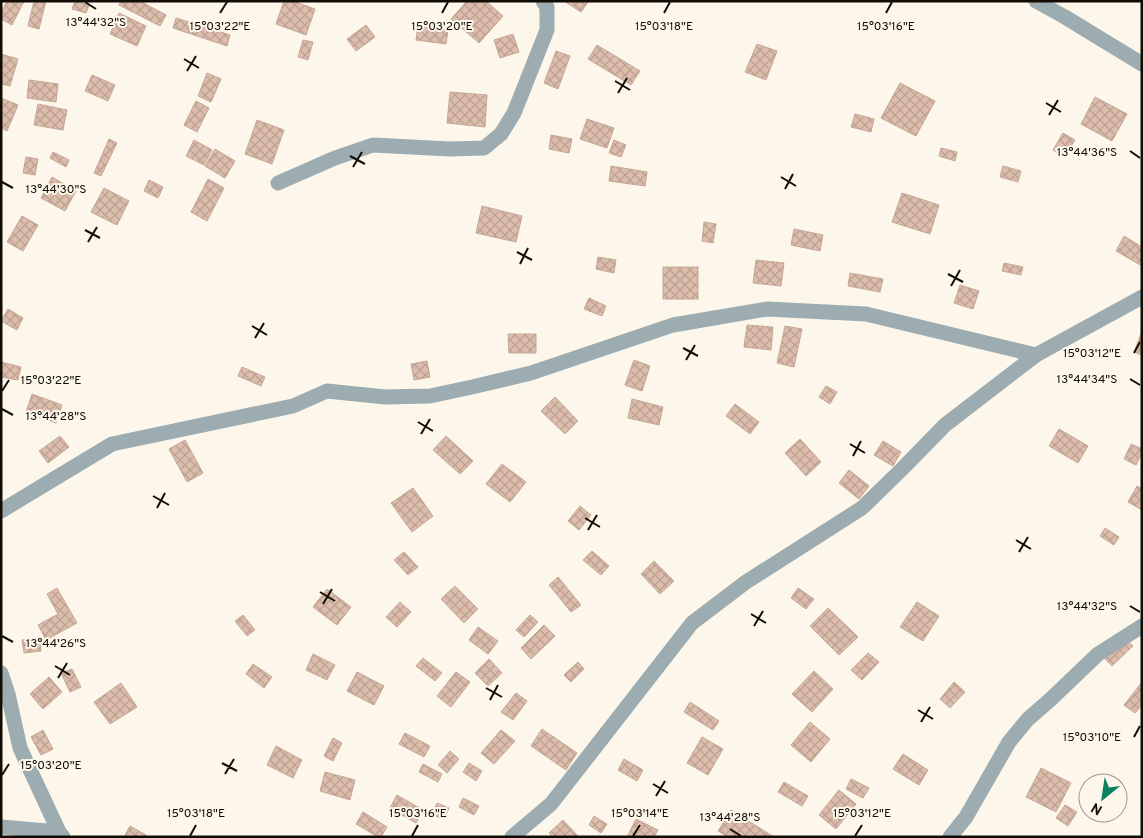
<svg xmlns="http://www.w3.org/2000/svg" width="1143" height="838" font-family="Overpass,sans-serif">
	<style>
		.building { fill: url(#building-cross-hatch); stroke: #c5a795 }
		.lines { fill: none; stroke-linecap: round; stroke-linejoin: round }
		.street { stroke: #9cacb1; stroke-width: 15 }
		.ticks { fill: none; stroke: #120d04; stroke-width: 2 }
		.ticks-label { font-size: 12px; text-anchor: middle; fill: #120d04; stroke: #fdf7eb; stroke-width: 4; stroke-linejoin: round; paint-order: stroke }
	</style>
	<defs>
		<pattern id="building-cross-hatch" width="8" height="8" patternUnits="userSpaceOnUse" patternTransform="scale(1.25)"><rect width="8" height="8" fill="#dcbdab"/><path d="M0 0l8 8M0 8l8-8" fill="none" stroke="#bca192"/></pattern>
	</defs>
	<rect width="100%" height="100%" fill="#fdf7eb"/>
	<g class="building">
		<path d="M 7,1 L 24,1 L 12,25 L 1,19 L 1,13 Z"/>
		<path d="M 34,1 L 46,1 L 39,29 L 28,26 Z"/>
		<path d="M 75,1 L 89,5 L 86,13 L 72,9 Z"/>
		<path d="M 121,1 L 140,1 L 166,15 L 160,26 L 119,5 Z"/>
		<path d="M 284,1 L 293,1 L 315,9 L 306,35 L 276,24 Z"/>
		<path d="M 467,1 L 486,1 L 503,16 L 479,43 L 451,19 Z"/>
		<path d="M 564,1 L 588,1 L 588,2 L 581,12 Z"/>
		<path d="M 119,13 L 146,26 L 137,46 L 110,34 Z"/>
		<path d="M 176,18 L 230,35 L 227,46 L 173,28 Z"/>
		<path d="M 366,25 L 375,37 L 356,51 L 347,39 Z"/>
		<path d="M 418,26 L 448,30 L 446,44 L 416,40 Z"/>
		<path d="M 513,34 L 519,52 L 500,58 L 494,40 Z"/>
		<path d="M 303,40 L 313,42 L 308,60 L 298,57 Z"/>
		<path d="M 757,44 L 777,51 L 766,80 L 745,72 Z"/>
		<path d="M 597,45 L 640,71 L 631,85 L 588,59 Z"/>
		<path d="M 556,51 L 570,56 L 558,89 L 544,83 Z"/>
		<path d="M 1,54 L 18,59 L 10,86 L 1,84 Z"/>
		<path d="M 207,73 L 221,79 L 211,102 L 198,96 Z"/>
		<path d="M 92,75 L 115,85 L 108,101 L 85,91 Z"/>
		<path d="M 29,80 L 58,84 L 56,102 L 27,98 Z"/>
		<path d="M 900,83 L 935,101 L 916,136 L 881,118 Z"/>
		<path d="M 450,92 L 487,95 L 485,127 L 447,123 Z"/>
		<path d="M 1095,97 L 1127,114 L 1112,141 L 1081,124 Z"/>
		<path d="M 1,98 L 18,105 L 7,131 L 1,128 Z"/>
		<path d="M 196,101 L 209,108 L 197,132 L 184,125 Z"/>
		<path d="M 38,104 L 67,110 L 63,130 L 34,125 Z"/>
		<path d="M 855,114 L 874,119 L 871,132 L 851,127 Z"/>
		<path d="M 587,119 L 614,128 L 607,148 L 580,139 Z"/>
		<path d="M 257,120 L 284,130 L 272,164 L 245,154 Z"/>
		<path d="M 1063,133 L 1075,140 L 1064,157 L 1053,150 Z"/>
		<path d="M 551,135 L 572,139 L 569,153 L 549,149 Z"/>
		<path d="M 109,139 L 117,143 L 101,176 L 94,173 Z"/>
		<path d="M 194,140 L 212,150 L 204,165 L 186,156 Z"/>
		<path d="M 614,140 L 626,145 L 621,157 L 609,153 Z"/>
		<path d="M 941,148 L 957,152 L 955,161 L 939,156 Z"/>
		<path d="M 215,149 L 235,161 L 225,178 L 205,166 Z"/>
		<path d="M 53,152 L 69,160 L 66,167 L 50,158 Z"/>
		<path d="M 26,157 L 38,159 L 35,175 L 23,173 Z"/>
		<path d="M 611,166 L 647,172 L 645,186 L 609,181 Z"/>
		<path d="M 1003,166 L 1021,171 L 1018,182 L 1000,177 Z"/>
		<path d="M 52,177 L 76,191 L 65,211 L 41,198 Z"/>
		<path d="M 208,179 L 224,188 L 207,221 L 191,212 Z"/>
		<path d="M 149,180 L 163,187 L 158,198 L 144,191 Z"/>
		<path d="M 104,188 L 129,201 L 117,225 L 91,212 Z"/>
		<path d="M 902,193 L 939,205 L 930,234 L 892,222 Z"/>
		<path d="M 482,206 L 522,216 L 516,242 L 476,233 Z"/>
		<path d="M 22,216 L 38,225 L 23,251 L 7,242 Z"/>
		<path d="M 704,222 L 716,224 L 713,243 L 702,241 Z"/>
		<path d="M 794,229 L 823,235 L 820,251 L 791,245 Z"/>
		<path d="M 1124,236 L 1142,247 L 1142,266 L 1116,251 Z"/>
		<path d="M 598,257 L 616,260 L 614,273 L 596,269 Z"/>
		<path d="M 756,260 L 784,263 L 781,286 L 753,283 Z"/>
		<path d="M 1004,263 L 1023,267 L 1021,275 L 1002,271 Z"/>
		<rect x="663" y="267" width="35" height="32"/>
		<path d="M 850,273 L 883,279 L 880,292 L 848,286 Z"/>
		<path d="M 960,285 L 979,291 L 973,309 L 954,303 Z"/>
		<path d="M 589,298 L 606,306 L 602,316 L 584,309 Z"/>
		<path d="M 8,309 L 23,318 L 17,330 L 1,321 Z"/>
		<path d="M 747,325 L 773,327 L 771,350 L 744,347 Z"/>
		<path d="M 785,326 L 802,329 L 794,367 L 777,363 Z"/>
		<path d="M 1142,331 L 1142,355 L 1134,352 Z"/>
		<path d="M 508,334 L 536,334 L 536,353 L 509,353 Z"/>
		<path d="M 634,360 L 650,366 L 642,391 L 625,385 Z"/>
		<path d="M 427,361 L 430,377 L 414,380 L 411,364 Z"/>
		<path d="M 1,362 L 21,367 L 18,380 L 1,377 Z"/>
		<path d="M 242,367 L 265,377 L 261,386 L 238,376 Z"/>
		<path d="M 826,386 L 837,392 L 830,404 L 819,397 Z"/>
		<path d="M 32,394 L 62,405 L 56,423 L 26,412 Z"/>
		<path d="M 555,397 L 578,421 L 565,434 L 541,411 Z"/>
		<path d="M 632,399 L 663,407 L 659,425 L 628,418 Z"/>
		<path d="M 735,404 L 759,422 L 750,434 L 726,416 Z"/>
		<path d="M 1059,429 L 1088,446 L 1078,463 L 1049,446 Z"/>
		<path d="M 60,436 L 69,447 L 48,463 L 39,451 Z"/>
		<path d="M 446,436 L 473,461 L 460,474 L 433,450 Z"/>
		<path d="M 800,439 L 821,462 L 806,476 L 785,453 Z"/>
		<path d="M 185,440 L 203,473 L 187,482 L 169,449 Z"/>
		<path d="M 883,441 L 901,452 L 893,466 L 874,455 Z"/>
		<path d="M 1131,444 L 1142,449 L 1142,452 L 1136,465 L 1124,459 Z"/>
		<path d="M 502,464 L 526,482 L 510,502 L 486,484 Z"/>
		<path d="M 849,470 L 869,486 L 859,499 L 839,483 Z"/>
		<path d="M 1137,486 L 1142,489 L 1142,510 L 1128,502 Z"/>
		<path d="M 413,488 L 433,516 L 412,532 L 391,503 Z"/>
		<path d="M 580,506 L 591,515 L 579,530 L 568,521 Z"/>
		<path d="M 1105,528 L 1119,537 L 1114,545 L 1100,536 Z"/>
		<path d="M 592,551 L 609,566 L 601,575 L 583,560 Z"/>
		<path d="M 404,552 L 418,567 L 408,575 L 394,560 Z"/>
		<path d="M 654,561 L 674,581 L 660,594 L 641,574 Z"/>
		<path d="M 558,577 L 581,605 L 571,612 L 549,585 Z"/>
		<path d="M 455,586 L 478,609 L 464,623 L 441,599 Z"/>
		<path d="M 57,588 L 77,623 L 46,640 L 38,625 L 58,614 L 47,594 Z"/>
		<path d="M 798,588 L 814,599 L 806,609 L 791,598 Z"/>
		<path d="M 327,589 L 351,607 L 337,625 L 313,607 Z"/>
		<path d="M 400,602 L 411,612 L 397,627 L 386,617 Z"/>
		<path d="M 917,602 L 939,616 L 923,641 L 900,627 Z"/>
		<path d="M 828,608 L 858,637 L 839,655 L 810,626 Z"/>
		<path d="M 243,615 L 255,630 L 247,636 L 235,621 Z"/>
		<path d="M 530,615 L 538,622 L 524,637 L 516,630 Z"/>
		<path d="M 544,625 L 555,636 L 531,659 L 521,648 Z"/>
		<path d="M 478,627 L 498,641 L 488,654 L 469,640 Z"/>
		<path d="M 40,638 L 41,651 L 24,653 L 22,640 Z"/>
		<path d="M 1125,638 L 1133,646 L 1112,666 L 1104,658 Z"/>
		<path d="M 868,653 L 879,662 L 862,680 L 851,670 Z"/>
		<path d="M 313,654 L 335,665 L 327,680 L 306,670 Z"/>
		<path d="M 423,658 L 442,673 L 435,681 L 416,666 Z"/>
		<path d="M 489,659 L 502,673 L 488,686 L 475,673 Z"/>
		<path d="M 578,662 L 584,669 L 571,682 L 564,675 Z"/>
		<path d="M 253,664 L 272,677 L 264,688 L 246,674 Z"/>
		<path d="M 72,669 L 81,687 L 70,692 L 61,673 Z"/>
		<path d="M 814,671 L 833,689 L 812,712 L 792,694 Z"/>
		<path d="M 357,672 L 384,686 L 374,705 L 347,691 Z"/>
		<path d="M 456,672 L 470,682 L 451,707 L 437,696 Z"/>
		<path d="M 49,677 L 62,692 L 43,709 L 30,694 Z"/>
		<path d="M 954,682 L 965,692 L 950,708 L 940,699 Z"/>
		<path d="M 1142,682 L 1142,705 L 1135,713 L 1124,705 Z"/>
		<path d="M 121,683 L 137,707 L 110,724 L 94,702 Z"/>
		<path d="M 516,693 L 527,701 L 513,720 L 501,712 Z"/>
		<path d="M 690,702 L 719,721 L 713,730 L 684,712 Z"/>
		<path d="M 810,722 L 830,739 L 811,762 L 791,745 Z"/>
		<path d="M 542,729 L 577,753 L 566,770 L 531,746 Z"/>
		<path d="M 43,730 L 53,749 L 41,755 L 31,737 Z"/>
		<path d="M 501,730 L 515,741 L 494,764 L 481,753 Z"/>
		<path d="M 405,733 L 430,746 L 424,757 L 399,744 Z"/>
		<path d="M 702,737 L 723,749 L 708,775 L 687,763 Z"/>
		<path d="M 333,738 L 342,743 L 333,761 L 324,756 Z"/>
		<path d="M 276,746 L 302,760 L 293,778 L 267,765 Z"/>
		<path d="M 450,751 L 459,759 L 447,773 L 438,765 Z"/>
		<path d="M 903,754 L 928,770 L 919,785 L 893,769 Z"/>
		<path d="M 624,759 L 643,770 L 637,781 L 618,770 Z"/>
		<path d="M 469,763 L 482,771 L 476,781 L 463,772 Z"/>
		<path d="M 423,764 L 442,774 L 438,782 L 419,772 Z"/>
		<path d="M 1041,768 L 1071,783 L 1056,812 L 1026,797 Z"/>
		<path d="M 325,772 L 355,780 L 350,800 L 320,791 Z"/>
		<path d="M 851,779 L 869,788 L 863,798 L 846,789 Z"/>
		<path d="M 784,782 L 808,796 L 802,806 L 778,792 Z"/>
		<path d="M 839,790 L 856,804 L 836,829 L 819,815 Z"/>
		<path d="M 397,795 L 423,810 L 416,823 L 390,808 Z"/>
		<path d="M 463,798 L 479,806 L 474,815 L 459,807 Z"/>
		<path d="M 437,803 L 449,808 L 444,819 L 432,815 Z"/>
		<path d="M 1065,805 L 1077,812 L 1068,826 L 1056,818 Z"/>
		<path d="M 731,810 L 774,837 L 728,837 L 718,831 Z"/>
		<path d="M 363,812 L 387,827 L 381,837 L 378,837 L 356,824 Z"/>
		<path d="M 594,816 L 607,824 L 601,833 L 589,825 Z"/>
		<path d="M 636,819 L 658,830 L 654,837 L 627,837 Z"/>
		<path d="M 563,820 L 579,837 L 553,837 L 549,833 Z"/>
		<path d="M 130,826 L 146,835 L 145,837 L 124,837 Z"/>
	</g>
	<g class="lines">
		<g class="street">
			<path d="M 1036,1 L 1065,17 L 1142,64"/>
			<path d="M 278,183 L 335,158 L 373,145 L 450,149 L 484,148 L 501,134 L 514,113 L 547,30 L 547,7 L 543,1"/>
			<path d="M 1,511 L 112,444 L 293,406 L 327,391 L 385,397 L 430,396 L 472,387 L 531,373 L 673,325 L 767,309 L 866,314 L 1036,355"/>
			<path d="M 1,673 L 8,694 L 20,748 L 59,832 L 63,837"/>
			<path d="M 1,827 L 59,832"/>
			<path d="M 512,837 L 551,804 L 692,623 L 746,582 L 862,508 L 903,468 L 945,425 L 1036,355 L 1142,297"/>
			<path d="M 950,837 L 966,817 L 1009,742 L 1028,719 L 1051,699 L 1098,654 L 1142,626"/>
		</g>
	</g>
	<path class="ticks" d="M 85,2 L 96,9M 220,13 L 227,2M 442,13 L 448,2M 664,13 L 670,2M 886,13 L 892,2M 184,59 L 199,68M 187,71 L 196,56M 615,81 L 630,90M 618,93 L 627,78M 1046,103 L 1061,112M 1049,115 L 1058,100M 1130,151 L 1140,158M 350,156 L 365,164M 353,167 L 362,152M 781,177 L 796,186M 2,182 L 13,188M 785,189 L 793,174M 85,230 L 100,238M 88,242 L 97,227M 517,252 L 532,260M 520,264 L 528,248M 948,274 L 963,282M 951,286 L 960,270M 252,326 L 267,335M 255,338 L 264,323M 683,348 L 698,356M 1134,353 L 1140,342M 686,360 L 695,345M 1130,379 L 1140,385M 2,391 L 9,380M 2,409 L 13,415M 418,422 L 433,431M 421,434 L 430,419M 850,444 L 865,453M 853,456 L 861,441M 153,496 L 169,505M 157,508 L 165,493M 585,518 L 600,527M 588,530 L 597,515M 1016,540 L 1031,549M 1019,552 L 1028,537M 320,592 L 335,601M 323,604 L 332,589M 1130,606 L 1140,612M 751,614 L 766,623M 754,626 L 763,611M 2,636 L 13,642M 55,666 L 70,675M 58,678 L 67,663M 486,688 L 502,697M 490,700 L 498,685M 918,710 L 933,719M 921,722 L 930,707M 1134,737 L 1140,726M 222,763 L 237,771M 225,774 L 234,759M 2,775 L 9,764M 653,784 L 668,793M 656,796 L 665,781M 730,829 L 741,836M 190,836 L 196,825M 412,836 L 418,825M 633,836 L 640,825M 855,836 L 862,825"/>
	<g class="ticks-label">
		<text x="96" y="26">13°44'32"S</text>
		<text x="664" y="30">15°03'18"E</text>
		<text x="886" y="30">15°03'16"E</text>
		<text x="220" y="30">15°03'22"E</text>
		<text x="442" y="30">15°03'20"E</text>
		<text x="1087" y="156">13°44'36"S</text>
		<text x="56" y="193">13°44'30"S</text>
		<text x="1092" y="357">15°03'12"E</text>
		<text x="1087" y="383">13°44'34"S</text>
		<text x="51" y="384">15°03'22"E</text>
		<text x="56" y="420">13°44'28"S</text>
		<text x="1087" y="610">13°44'32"S</text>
		<text x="56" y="647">13°44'26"S</text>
		<text x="1092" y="741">15°03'10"E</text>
		<text x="51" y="769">15°03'20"E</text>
		<text x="196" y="817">15°03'18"E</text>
		<text x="418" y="817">15°03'16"E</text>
		<text x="640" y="817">15°03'14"E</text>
		<text x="862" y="817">15°03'12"E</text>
		<text x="730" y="821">13°44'28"S</text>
	</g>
	<rect width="1143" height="838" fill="none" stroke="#120d04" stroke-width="5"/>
	<g transform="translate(1103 798) rotate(210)"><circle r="24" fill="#fdf7eb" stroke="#9f998f"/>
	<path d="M0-4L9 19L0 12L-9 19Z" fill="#0b8160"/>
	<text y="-8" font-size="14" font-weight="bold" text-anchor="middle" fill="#120d04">N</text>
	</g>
</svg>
